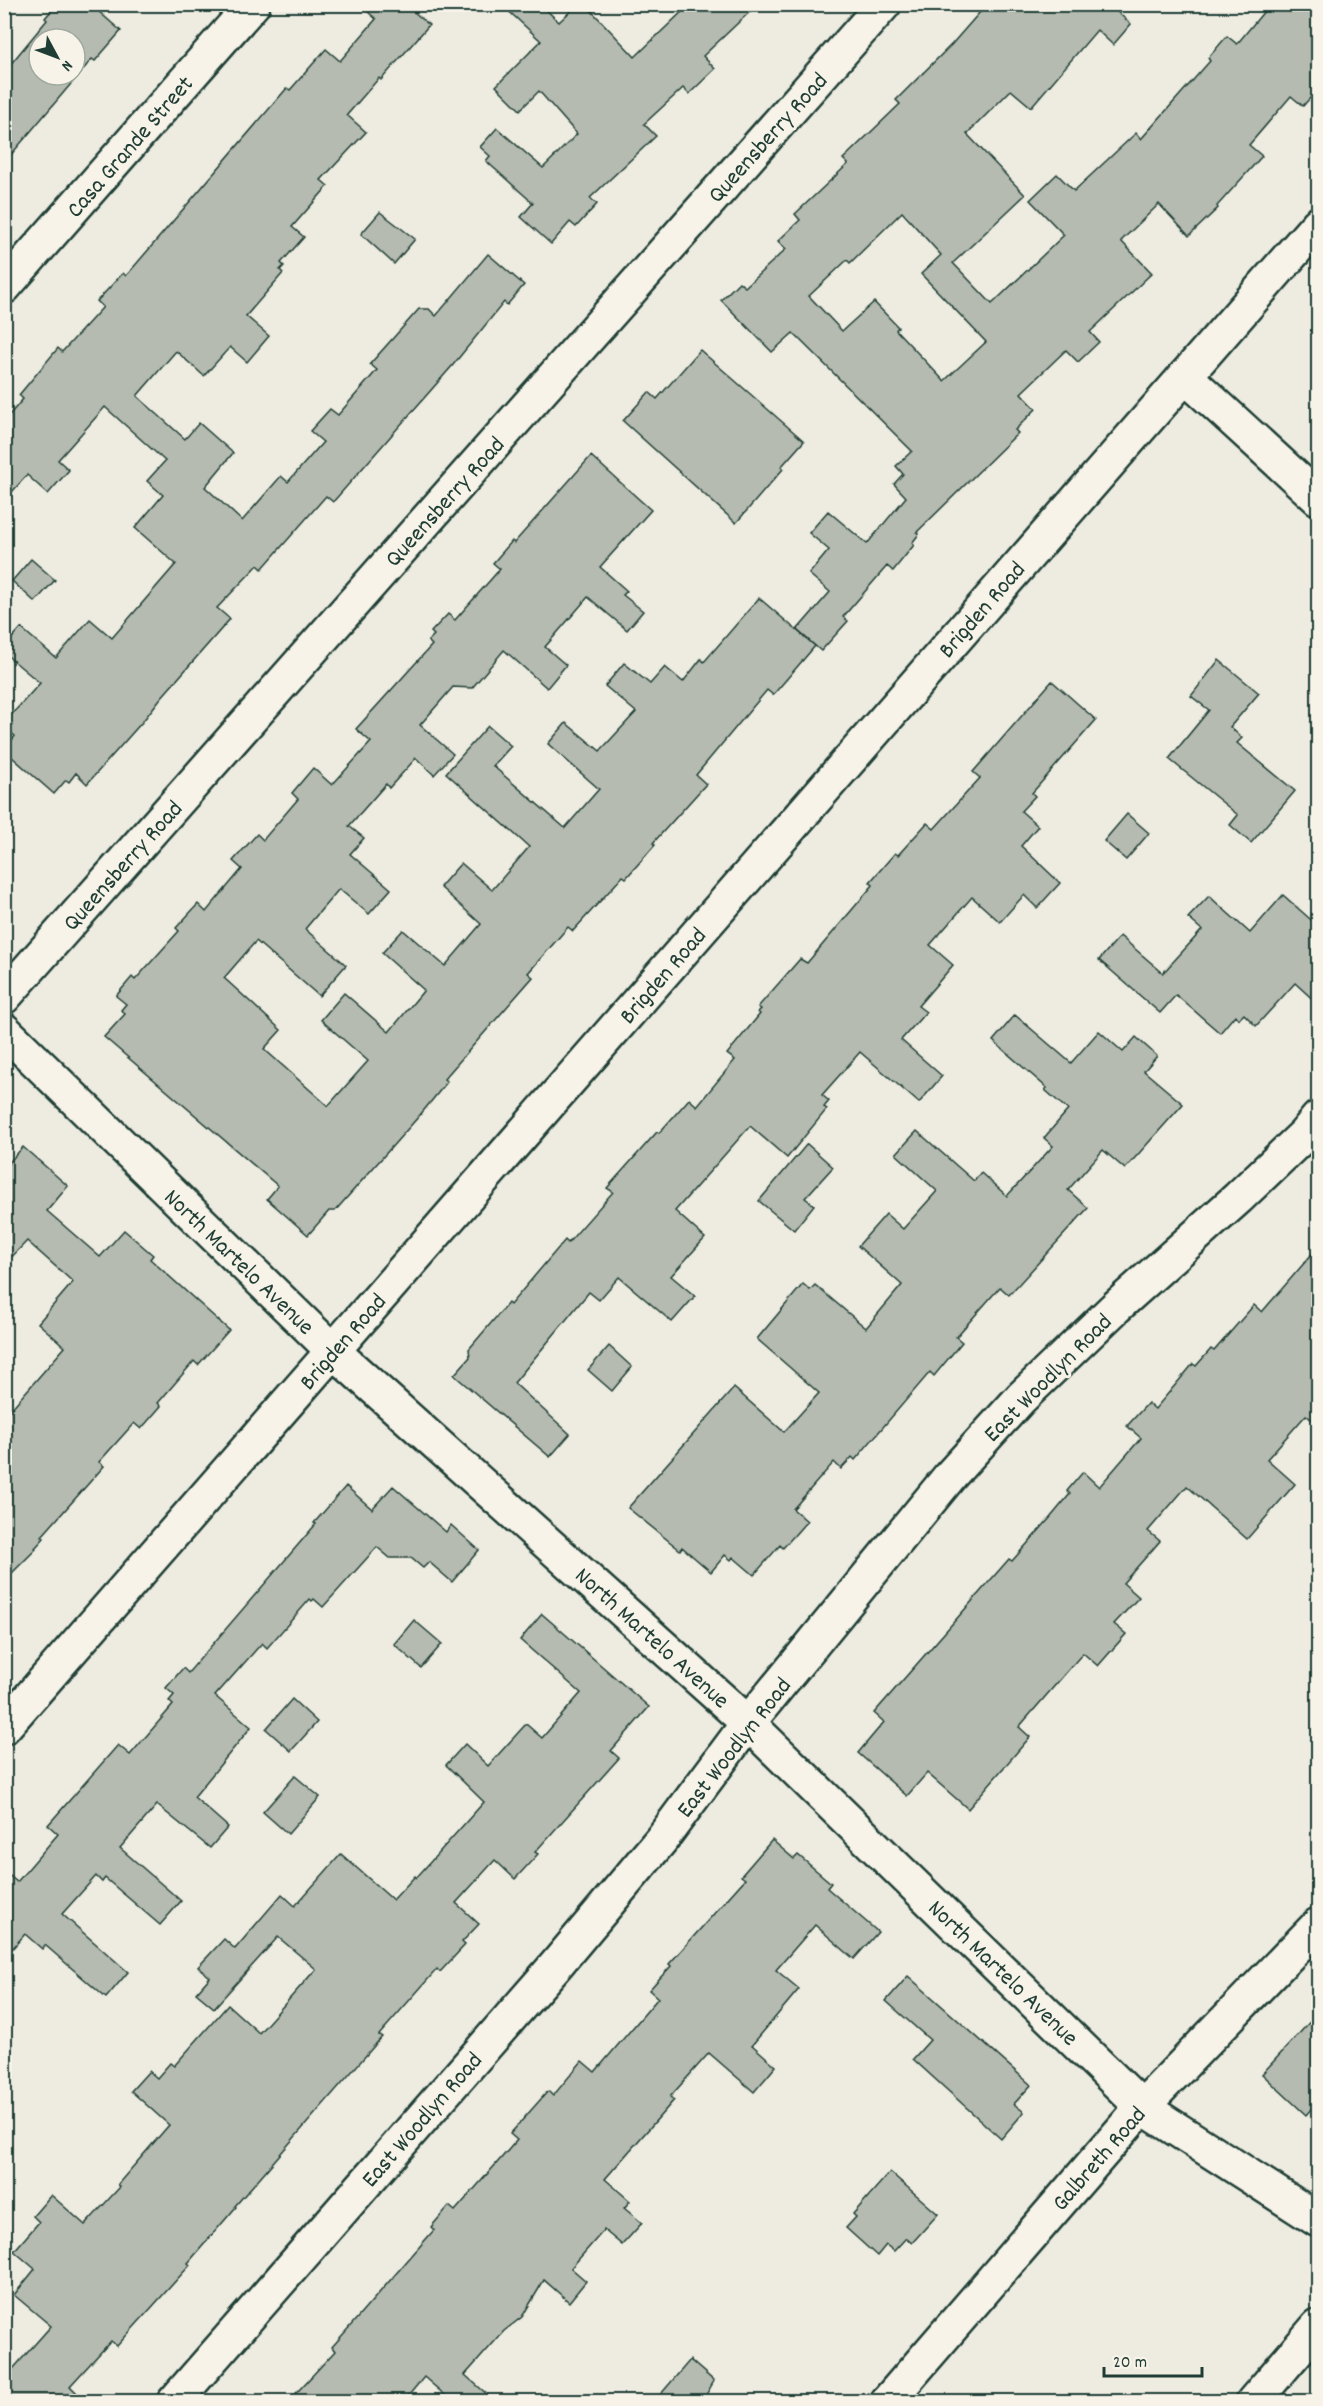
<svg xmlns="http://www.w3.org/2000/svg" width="1323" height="2406" font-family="Dekko,sans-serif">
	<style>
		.building { fill: #b5bbb0; stroke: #1f3d34; stroke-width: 1.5; fill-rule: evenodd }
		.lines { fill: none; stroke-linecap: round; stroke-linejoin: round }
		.minor-casing { stroke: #1f3d34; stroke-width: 38 }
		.minor { stroke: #f7f3e8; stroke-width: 33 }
		.labels { text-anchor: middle; stroke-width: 6; stroke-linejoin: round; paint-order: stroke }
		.street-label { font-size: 24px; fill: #1f3d34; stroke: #f7f3e8 }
	</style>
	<rect width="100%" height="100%" fill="#eeece1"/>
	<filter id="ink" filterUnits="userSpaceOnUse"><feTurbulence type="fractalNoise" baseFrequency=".0167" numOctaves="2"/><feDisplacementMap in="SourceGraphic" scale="12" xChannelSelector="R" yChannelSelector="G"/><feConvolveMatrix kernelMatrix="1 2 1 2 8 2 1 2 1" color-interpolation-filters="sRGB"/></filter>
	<g filter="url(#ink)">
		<g class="building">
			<path d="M 57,4 L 90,4 L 121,31 L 95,61 L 92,59 L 4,163 L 4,72 L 47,20 L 45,18 ZM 39,39 L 75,39 L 75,75 L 39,75 Z"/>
			<path d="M 359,4 L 405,4 L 429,25 L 381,80 L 379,78 L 347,115 L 366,132 L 321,180 L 328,186 L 292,227 L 304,237 L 281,263 L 284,266 L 280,270 L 283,273 L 246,316 L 269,336 L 247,362 L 230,347 L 204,376 L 176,351 L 137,396 L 185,439 L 199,423 L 233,453 L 205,487 L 242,521 L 281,476 L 288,482 L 323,442 L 310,431 L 330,409 L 338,415 L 377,370 L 370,364 L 419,309 L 429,309 L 436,316 L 488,254 L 524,285 L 507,305 L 504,302 L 453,365 L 333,502 L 326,496 L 262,569 L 258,565 L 217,608 L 230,619 L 160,699 L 143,721 L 87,784 L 76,773 L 69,782 L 66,780 L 54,794 L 4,750 L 15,736 L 4,727 L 4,723 L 40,683 L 4,653 L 4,647 L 21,628 L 56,658 L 90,619 L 112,638 L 176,564 L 135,528 L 163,495 L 147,481 L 165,461 L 105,407 L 58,460 L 69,470 L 48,494 L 27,475 L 4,501 L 4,421 L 23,399 L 19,395 L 58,348 L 62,352 L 103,307 L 97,301 L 123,273 L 126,276 L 287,88 L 290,90 L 326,49 L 340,61 L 376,19 Z"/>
			<path d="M 501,4 L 540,4 L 559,22 L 578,4 L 585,4 L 635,57 L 690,4 L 758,4 L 703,56 L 715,69 L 689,94 L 683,88 L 644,124 L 656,136 L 590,198 L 597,204 L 576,227 L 570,222 L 551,244 L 521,217 L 533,203 L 486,161 L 490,156 L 480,147 L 497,128 L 543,168 L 577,134 L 539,91 L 520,110 L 496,86 L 541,41 Z"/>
			<path d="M 987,4 L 1120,4 L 1115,10 L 1131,24 L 1113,45 L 1097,30 L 1031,107 L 1011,90 L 967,134 L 1025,195 L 953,263 L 992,304 L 1064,235 L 1030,200 L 1057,174 L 1074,191 L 1136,133 L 1141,139 L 1210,61 L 1208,58 L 1227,36 L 1237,44 L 1270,4 L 1318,4 L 1318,89 L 1303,106 L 1291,96 L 1249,145 L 1262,156 L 1217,206 L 1218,208 L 1189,236 L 1159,204 L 1121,241 L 1152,273 L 1090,332 L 1099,342 L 1078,362 L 1066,350 L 1021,393 L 1036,409 L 1015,430 L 1018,433 L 917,532 L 919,534 L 912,543 L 914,545 L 893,571 L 887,566 L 843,617 L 848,621 L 821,651 L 797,630 L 830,592 L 809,574 L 829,550 L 809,533 L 828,511 L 867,544 L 906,497 L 894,484 L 903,474 L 896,466 L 912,451 L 793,333 L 772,352 L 721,300 L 739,282 L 745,287 L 786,249 L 778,241 L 800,220 L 795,214 L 848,164 L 843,159 L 900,104 L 896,100 L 952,44 ZM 902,212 L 941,255 L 921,274 L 986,342 L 944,381 L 896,330 L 898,327 L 874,302 L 842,331 L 809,296 L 847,260 L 850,263 Z"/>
			<path d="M 380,212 L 415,239 L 394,264 L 361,234 Z"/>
			<path d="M 700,350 L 804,441 L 781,467 L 783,469 L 736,523 L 623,421 L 649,392 L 657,399 Z"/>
			<path d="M 591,456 L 651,510 L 600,567 L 627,591 L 623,595 L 643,611 L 627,630 L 588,597 L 545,647 L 566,665 L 547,688 L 504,650 L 472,688 L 453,687 L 420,725 L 453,754 L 434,775 L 416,758 L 389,788 L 386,784 L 349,826 L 364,838 L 350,854 L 391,889 L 369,914 L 339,889 L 305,929 L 346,965 L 319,996 L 256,941 L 224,978 L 281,1030 L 264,1049 L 328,1106 L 368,1061 L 321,1020 L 344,993 L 389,1032 L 424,990 L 382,953 L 403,930 L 445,966 L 481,924 L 440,887 L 461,863 L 492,890 L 529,847 L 446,773 L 488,726 L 511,746 L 493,766 L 565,828 L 599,789 L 548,744 L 566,723 L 600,751 L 636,712 L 605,686 L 624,663 L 650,684 L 665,667 L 683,682 L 701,659 L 704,662 L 759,598 L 815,646 L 773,695 L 767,690 L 696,775 L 706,784 L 653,843 L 655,845 L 626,878 L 623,876 L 573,931 L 568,927 L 528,973 L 533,977 L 444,1079 L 447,1082 L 420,1115 L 335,1211 L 329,1211 L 308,1235 L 267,1199 L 278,1186 L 104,1037 L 125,1014 L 121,1010 L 126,1004 L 116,996 L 132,977 L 135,980 L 179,931 L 176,928 L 198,904 L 206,912 L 242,869 L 233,861 L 257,834 L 263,840 L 298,799 L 292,793 L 313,768 L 332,785 L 371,742 L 356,729 L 432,645 L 428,641 L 434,635 L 431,632 L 448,614 L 455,620 L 500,569 L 493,563 L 512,541 L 514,543 Z"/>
			<path d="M 31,559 L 55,580 L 35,602 L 12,581 Z"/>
			<path d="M 1219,660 L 1259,693 L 1230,727 L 1242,738 L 1237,743 L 1295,791 L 1251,843 L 1230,825 L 1238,815 L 1169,759 L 1209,710 L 1191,696 Z"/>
			<path d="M 1052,681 L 1096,720 L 1032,793 L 1035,796 L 1021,811 L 1038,826 L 1021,846 L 1060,883 L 1037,908 L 1024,895 L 1000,922 L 972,897 L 930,945 L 953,965 L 918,1006 L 926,1012 L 901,1040 L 942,1076 L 919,1103 L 860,1052 L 822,1095 L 829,1101 L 824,1107 L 827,1109 L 787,1158 L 750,1126 L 675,1211 L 705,1238 L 671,1276 L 695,1296 L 672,1322 L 619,1277 L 599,1300 L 589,1292 L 514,1383 L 570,1434 L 550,1457 L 454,1375 L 470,1357 L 469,1349 L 508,1303 L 510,1305 L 565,1240 L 568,1243 L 613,1192 L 607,1188 L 657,1132 L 659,1133 L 689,1099 L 697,1106 L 735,1060 L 727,1054 L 760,1014 L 758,1012 L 761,1009 L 758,1007 L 800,959 L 807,963 L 873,885 L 870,882 L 895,853 L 898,855 L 927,823 L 934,829 L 980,778 L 973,772 Z"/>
			<path d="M 1127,814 L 1149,833 L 1126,860 L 1104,841 Z"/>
			<path d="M 1283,895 L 1318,926 L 1318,1004 L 1295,983 L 1256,1026 L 1244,1014 L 1239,1019 L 1235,1015 L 1220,1033 L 1176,995 L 1160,1013 L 1099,960 L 1120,936 L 1163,973 L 1202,930 L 1188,918 L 1209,896 L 1250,933 Z"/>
			<path d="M 1015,1015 L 1071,1063 L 1099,1031 L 1123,1052 L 1136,1037 L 1157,1056 L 1144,1071 L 1183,1104 L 1125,1169 L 1103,1150 L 1068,1190 L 1088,1208 L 1009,1295 L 1000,1287 L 956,1337 L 962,1342 L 934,1376 L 930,1372 L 855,1460 L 852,1457 L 841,1469 L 834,1462 L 793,1509 L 807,1521 L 783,1548 L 780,1545 L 754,1575 L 733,1557 L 731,1560 L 725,1555 L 711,1572 L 682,1547 L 680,1550 L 628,1508 L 734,1388 L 784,1432 L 819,1393 L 757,1339 L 803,1284 L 810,1290 L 815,1285 L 866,1328 L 902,1285 L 858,1246 L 886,1214 L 903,1229 L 937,1191 L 896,1154 L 917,1131 L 974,1181 L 981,1173 L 1007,1196 L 1053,1146 L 1044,1138 L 1068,1110 L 1045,1090 L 1047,1088 L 993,1041 Z"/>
			<path d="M 807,1144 L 833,1167 L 805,1198 L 814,1205 L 794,1230 L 759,1201 Z"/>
			<path d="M 23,1147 L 68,1186 L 47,1211 L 100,1257 L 124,1230 L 153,1255 L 150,1259 L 229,1330 L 198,1365 L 194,1361 L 158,1403 L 161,1406 L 141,1429 L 134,1423 L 99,1462 L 104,1466 L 42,1536 L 44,1538 L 35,1548 L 36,1549 L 4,1581 L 4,1417 L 65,1347 L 38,1323 L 73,1282 L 27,1241 L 4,1265 L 4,1168 Z"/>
			<path d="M 1318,1247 L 1318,1425 L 1306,1415 L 1267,1459 L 1295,1484 L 1247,1539 L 1187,1486 L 1148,1531 L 1160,1541 L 1123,1583 L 1139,1597 L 1114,1624 L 1126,1634 L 1098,1666 L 1083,1653 L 1019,1727 L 1030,1737 L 968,1809 L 927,1773 L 907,1796 L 858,1753 L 884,1722 L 874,1713 L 1009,1559 L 1012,1561 L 1050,1518 L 1070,1494 L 1067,1491 L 1083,1472 L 1099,1487 L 1141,1438 L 1127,1426 L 1148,1403 L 1155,1409 L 1193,1364 L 1196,1366 L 1211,1349 L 1214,1351 L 1254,1305 L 1262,1312 Z"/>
			<path d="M 609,1346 L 632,1367 L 612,1391 L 588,1370 Z"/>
			<path d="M 346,1486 L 372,1509 L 393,1486 L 446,1532 L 451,1525 L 479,1550 L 452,1582 L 429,1562 L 423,1568 L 411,1558 L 390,1558 L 377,1547 L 323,1607 L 314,1599 L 312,1601 L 310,1599 L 267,1648 L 262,1643 L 215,1696 L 251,1727 L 194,1797 L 228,1827 L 210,1848 L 157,1805 L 120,1848 L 181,1901 L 160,1925 L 105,1878 L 102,1882 L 96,1876 L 62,1914 L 128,1972 L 106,1998 L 45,1945 L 42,1949 L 25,1934 L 4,1958 L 4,1871 L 17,1882 L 58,1834 L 48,1825 L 118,1745 L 130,1755 L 173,1705 L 169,1701 L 174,1695 L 166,1688 L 183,1668 L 188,1673 L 316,1524 L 314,1523 Z"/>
			<path d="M 542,1614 L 649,1707 L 611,1751 L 619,1758 L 535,1852 L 538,1854 L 515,1879 L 495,1860 L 456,1903 L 479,1924 L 462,1942 L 465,1945 L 440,1972 L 437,1969 L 379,2035 L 382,2037 L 235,2206 L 236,2207 L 188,2263 L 190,2265 L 153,2306 L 117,2346 L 111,2341 L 70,2386 L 86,2402 L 4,2402 L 4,2379 L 51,2326 L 14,2295 L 35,2269 L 14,2251 L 39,2222 L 33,2216 L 51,2195 L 85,2225 L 120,2187 L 118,2184 L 169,2125 L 131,2091 L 149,2071 L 157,2078 L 170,2063 L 174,2066 L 228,2005 L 259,2033 L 316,1969 L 278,1937 L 214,2008 L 196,1993 L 210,1977 L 198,1967 L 224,1939 L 235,1949 L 282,1894 L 295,1906 L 341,1854 L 393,1900 L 415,1876 L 416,1878 L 484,1802 L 446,1765 L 465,1744 L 488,1766 L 526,1724 L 542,1738 L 581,1693 L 520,1640 Z"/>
			<path d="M 414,1620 L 442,1644 L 421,1668 L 394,1644 Z"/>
			<path d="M 292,1699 L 317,1722 L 291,1751 L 266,1729 Z"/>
			<path d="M 295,1776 L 320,1797 L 288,1834 L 263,1812 Z"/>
			<path d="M 772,1840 L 794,1859 L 798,1855 L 831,1883 L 827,1888 L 878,1932 L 854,1959 L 815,1925 L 776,1970 L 799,1989 L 752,2045 L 776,2066 L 754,2092 L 709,2053 L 670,2097 L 674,2100 L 605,2179 L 630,2201 L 624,2208 L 642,2223 L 622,2245 L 604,2230 L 571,2268 L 586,2281 L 569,2302 L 544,2280 L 522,2317 L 504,2331 L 465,2375 L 496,2402 L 453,2402 L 424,2377 L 403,2402 L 288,2402 L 335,2351 L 332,2347 L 434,2230 L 431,2227 L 449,2206 L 455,2211 L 517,2140 L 510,2134 L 548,2091 L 553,2096 L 582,2061 L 595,2072 L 658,1998 L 649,1990 L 671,1966 L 669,1964 L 745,1879 L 741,1876 Z"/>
			<path d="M 908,1976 L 1031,2085 L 1014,2104 L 1024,2112 L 1001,2139 L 913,2059 L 930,2040 L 886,2001 Z"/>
			<path d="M 1318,2013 L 1318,2101 L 1306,2115 L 1262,2074 Z"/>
			<path d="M 890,2172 L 938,2214 L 912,2243 L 906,2238 L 894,2251 L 886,2245 L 877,2256 L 846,2228 L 856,2217 L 853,2214 Z"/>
			<path d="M 690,2360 L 714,2381 L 702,2402 L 654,2402 Z"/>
		</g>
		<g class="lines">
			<g class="minor-casing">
				<g id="minor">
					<path d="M 4,287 L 253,4"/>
					<path d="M 1185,376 L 1318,498"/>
					<path d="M 4,997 L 884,4"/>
					<path d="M 4,1030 L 333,1351 L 748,1723 L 1142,2107 L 1318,2220"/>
					<path d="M 4,1727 L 1318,224"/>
					<path d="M 174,2402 L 556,1965 L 661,1840 L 748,1723 L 950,1476 L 1021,1398 L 1115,1308 L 1238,1198 L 1304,1135 L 1318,1118"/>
					<path d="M 887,2402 L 1142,2107 L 1318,1925"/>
					<path d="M 1253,2402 L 1318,2326"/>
				</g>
			</g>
			<use href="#minor" class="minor"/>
		</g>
	</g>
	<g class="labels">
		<g class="street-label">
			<text transform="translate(767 137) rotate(-48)" y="8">Queensberry Road</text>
			<text transform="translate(129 146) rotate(-49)" y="8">Casa Grande Street</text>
			<text transform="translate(444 501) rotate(-48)" y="8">Queensberry Road</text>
			<text transform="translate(981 609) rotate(-49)" y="8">Brigden Road</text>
			<text transform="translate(122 865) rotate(-48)" y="8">Queensberry Road</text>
			<text transform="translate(662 975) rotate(-49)" y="8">Brigden Road</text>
			<text transform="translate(240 1261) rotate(44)" y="8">North Martelo Avenue</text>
			<text transform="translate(342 1341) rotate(-49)" y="8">Brigden Road</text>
			<text transform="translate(1047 1377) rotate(-45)" y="8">East Woodlyn Road</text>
			<text transform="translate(653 1637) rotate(42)" y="8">North Martelo Avenue</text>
			<text transform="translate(733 1747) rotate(-52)" y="8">East Woodlyn Road</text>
			<text transform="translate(1004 1972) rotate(44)" y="8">North Martelo Avenue</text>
			<text transform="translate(421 2119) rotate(-49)" y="8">East Woodlyn Road</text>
			<text transform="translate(1098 2158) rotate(-49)" y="8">Galbreth Road</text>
		</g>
	</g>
	<rect width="1323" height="2406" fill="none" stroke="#f7f3e8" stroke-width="24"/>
	<rect x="12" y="12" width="1299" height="2382" fill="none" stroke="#1f3d34" stroke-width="2" filter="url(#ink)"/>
	<g transform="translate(57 57) rotate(131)"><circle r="28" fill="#f7f3e8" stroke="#a1aaa0" stroke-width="1.5"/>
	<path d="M0-4.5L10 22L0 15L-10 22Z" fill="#1f3d34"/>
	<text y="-9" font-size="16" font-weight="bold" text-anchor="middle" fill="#1f3d34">N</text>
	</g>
	<path d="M1104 2367v9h98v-9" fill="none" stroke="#1f3d34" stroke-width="3"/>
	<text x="1113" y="2367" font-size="18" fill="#1f3d34" stroke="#f7f3e8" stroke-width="4.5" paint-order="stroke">20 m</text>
</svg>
